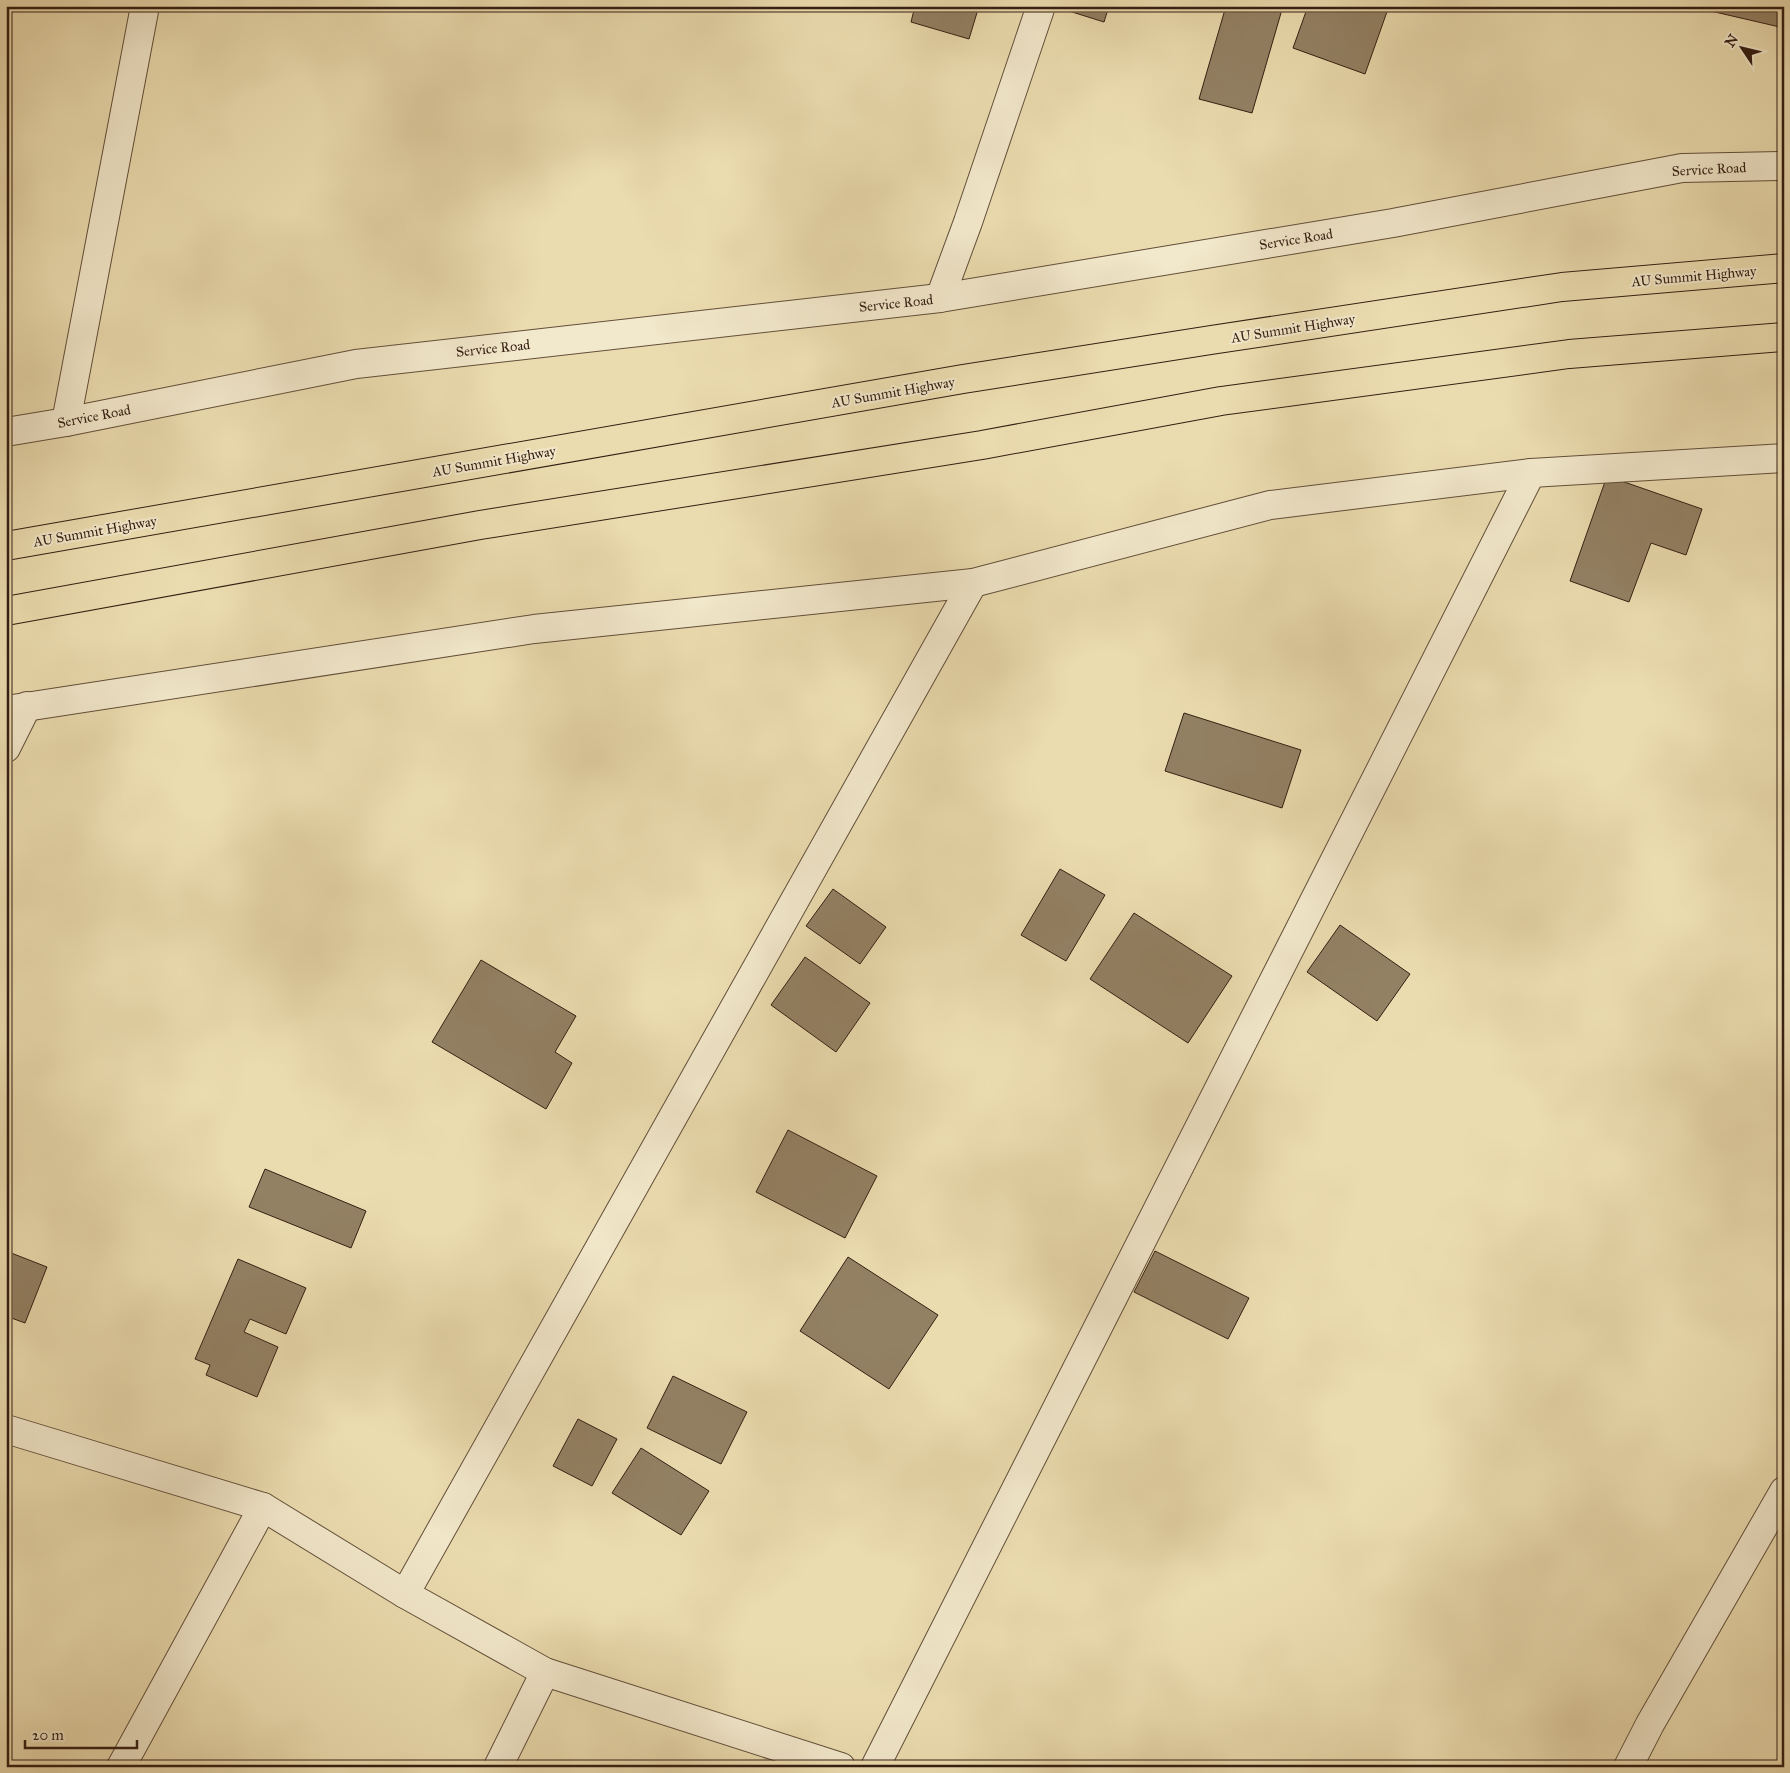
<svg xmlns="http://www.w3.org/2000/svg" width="1790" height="1773" font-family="'IM FELL Great Primer',serif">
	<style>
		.building { fill: #938164; stroke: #341e13 }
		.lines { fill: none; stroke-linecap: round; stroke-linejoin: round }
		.minor-casing { stroke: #624e3a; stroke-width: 30 }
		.major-casing { stroke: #341e13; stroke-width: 30 }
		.minor { stroke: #f2e8cb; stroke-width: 28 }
		.major { stroke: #ebdcaf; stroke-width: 28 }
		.labels { text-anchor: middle; stroke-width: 4; stroke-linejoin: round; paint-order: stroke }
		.street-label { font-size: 14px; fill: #341e13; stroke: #f2e8cb }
	</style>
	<rect width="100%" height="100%" fill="#ebdcaf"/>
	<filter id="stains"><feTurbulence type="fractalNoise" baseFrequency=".004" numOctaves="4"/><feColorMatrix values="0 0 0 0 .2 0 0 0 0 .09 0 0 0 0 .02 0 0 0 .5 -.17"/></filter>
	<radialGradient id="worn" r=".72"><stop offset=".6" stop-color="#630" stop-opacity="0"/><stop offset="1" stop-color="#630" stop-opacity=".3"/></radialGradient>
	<g class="building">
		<path d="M 915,6 L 979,6 L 969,39 L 911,22 Z"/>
		<path d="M 1053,6 L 1109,6 L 1104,22 Z"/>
		<path d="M 1226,6 L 1283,6 L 1252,113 L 1199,99 Z"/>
		<path d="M 1308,6 L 1389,6 L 1365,74 L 1293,48 Z"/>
		<path d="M 1689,6 L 1784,6 L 1784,28 Z"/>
		<path d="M 1607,476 L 1702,509 L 1686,555 L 1651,543 L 1629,602 L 1570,581 Z"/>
		<path d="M 1184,713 L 1301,750 L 1282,808 L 1165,771 Z"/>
		<path d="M 1060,869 L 1105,895 L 1066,961 L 1021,935 Z"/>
		<path d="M 833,889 L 886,927 L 860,964 L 806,926 Z"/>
		<path d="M 1134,913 L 1232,976 L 1188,1043 L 1090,979 Z"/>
		<path d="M 1340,925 L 1410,974 L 1377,1021 L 1307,972 Z"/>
		<path d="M 805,957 L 870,1003 L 836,1052 L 771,1005 Z"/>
		<path d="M 481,960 L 576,1016 L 555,1052 L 572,1063 L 546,1109 L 432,1042 Z"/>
		<path d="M 788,1130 L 877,1176 L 845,1238 L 756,1192 Z"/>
		<path d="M 265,1169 L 366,1211 L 351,1248 L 249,1207 Z"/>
		<path d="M 6,1251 L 47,1267 L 25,1323 L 6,1316 Z"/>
		<path d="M 1155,1251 L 1249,1298 L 1228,1339 L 1134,1292 Z"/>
		<path d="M 848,1257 L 938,1315 L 889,1389 L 800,1331 Z"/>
		<path d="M 238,1259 L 306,1288 L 286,1334 L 250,1319 L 244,1332 L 278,1347 L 257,1397 L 206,1375 L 210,1365 L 195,1359 Z"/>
		<path d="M 673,1376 L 747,1412 L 721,1464 L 647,1428 Z"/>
		<path d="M 578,1419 L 617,1439 L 592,1486 L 553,1466 Z"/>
		<path d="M 641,1448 L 709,1491 L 681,1535 L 612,1493 Z"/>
	</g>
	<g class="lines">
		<g class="minor-casing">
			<g id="minor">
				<path d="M 940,298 L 968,222 L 1041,6"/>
				<path d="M 66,422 L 145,6"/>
				<path d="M 6,432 L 66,422 L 356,364 L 940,298 L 1393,223 L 1682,168 L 1784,166"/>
				<path d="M 6,710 L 534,629 L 973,583 L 1270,505 L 1531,473 L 1784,458"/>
				<path d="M 6,748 L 27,706"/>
				<path d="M 6,1429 L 263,1507 L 405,1594 L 545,1672 L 841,1767"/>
				<path d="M 405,1594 L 973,583"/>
				<path d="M 121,1767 L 263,1507"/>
				<path d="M 498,1767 L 545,1672"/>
				<path d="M 875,1767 L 1531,473"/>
				<path d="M 1628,1767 L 1650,1724 L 1784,1491"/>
			</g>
		</g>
		<g class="major-casing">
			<g id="major">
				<path d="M 6,546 L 963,379 L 1211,340 L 1562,287 L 1784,268"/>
				<path d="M 6,611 L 480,525 L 982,445 L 1221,401 L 1569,354 L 1784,337"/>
			</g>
		</g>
		<use href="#minor" class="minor"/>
		<use href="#major" class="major"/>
	</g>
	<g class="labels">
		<g class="street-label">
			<text transform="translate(1709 169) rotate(-3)" y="5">Service Road</text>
			<text transform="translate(1296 239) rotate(-9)" y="5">Service Road</text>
			<text transform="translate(1694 276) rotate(-5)" y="5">AU Summit Highway</text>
			<text transform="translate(896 303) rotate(-6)" y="5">Service Road</text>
			<text transform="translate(1293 328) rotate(-9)" y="5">AU Summit Highway</text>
			<text transform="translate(493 348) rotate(-6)" y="5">Service Road</text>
			<text transform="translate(893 392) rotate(-10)" y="5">AU Summit Highway</text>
			<text transform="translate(94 416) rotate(-11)" y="5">Service Road</text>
			<text transform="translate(494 461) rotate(-10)" y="5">AU Summit Highway</text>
			<text transform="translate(95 531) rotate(-10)" y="5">AU Summit Highway</text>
		</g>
	</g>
	<rect width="1790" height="1773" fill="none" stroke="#ebdcaf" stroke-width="25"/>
	<rect x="8" y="8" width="1775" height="1758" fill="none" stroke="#341e13" stroke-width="2.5"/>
	<rect x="12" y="12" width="1765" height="1748" fill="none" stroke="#341e13"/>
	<g transform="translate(1742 48) rotate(305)" stroke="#f2e8cb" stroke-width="4" paint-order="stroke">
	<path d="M0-4L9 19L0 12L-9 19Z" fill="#341e13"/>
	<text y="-8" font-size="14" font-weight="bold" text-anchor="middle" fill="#341e13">N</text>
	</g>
	<path d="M25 1740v8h112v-8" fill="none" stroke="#341e13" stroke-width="2.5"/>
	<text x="32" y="1740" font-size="15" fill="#341e13" stroke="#f2e8cb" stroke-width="4" paint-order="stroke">20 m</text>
	<rect width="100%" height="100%" filter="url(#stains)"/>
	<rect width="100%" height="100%" fill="url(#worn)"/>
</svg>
